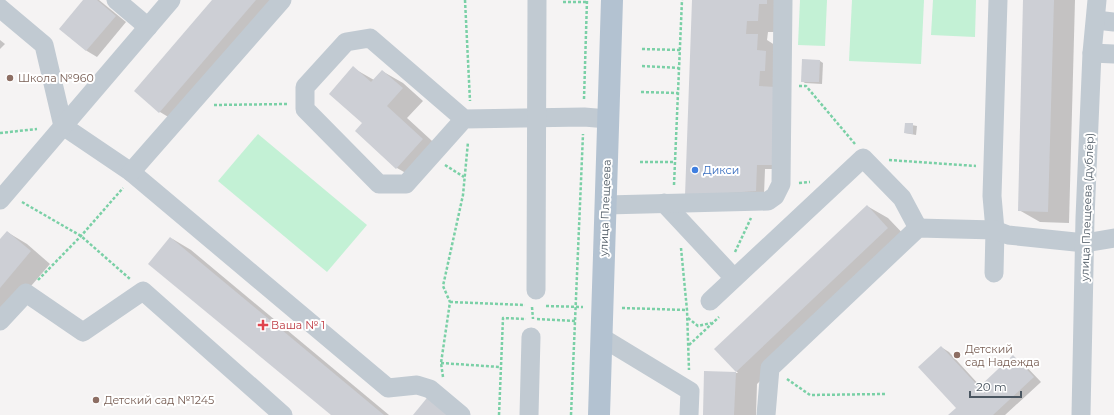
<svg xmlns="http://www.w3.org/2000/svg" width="1114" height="415" font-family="Montserrat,sans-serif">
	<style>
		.green { fill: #c3f1d5 }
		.shadow { fill: #0003 }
		.building { fill: #cdcfd5 }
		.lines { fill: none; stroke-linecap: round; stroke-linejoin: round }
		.path { stroke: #7ad0a6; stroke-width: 2.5; stroke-dasharray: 3 2; stroke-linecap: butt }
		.minor { stroke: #c1cad2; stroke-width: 19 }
		.major { stroke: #b3c2d1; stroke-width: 22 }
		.education-dot { fill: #8d6e63; stroke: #fff; stroke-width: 1.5 }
		.shop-dot { fill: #3f7fe0; stroke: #fff; stroke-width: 1.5 }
		.health-dot { fill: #e0444e; stroke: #fff; stroke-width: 1.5 }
		.labels { text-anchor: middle; stroke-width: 4; stroke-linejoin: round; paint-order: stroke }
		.education-label { font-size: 11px; fill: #785e54; stroke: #fff; text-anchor: start }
		.shop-label { font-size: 11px; fill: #366cbe; stroke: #fff; text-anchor: start }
		.street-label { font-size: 11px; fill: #4a5661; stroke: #fff }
		.health-label { font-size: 11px; fill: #be3a42; stroke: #fff; text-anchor: start }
	</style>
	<rect width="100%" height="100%" fill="#f5f3f3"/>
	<g class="green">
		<path d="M 800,0 L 827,0 L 825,46 L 798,45 Z"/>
		<path d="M 852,0 L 924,0 L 921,64 L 849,61 Z"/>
		<path d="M 933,0 L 976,0 L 975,37 L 931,35 Z"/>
		<path d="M 258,134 L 367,225 L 327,272 L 218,181 Z"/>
	</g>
	<g class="shadow">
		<path d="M 84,0 L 99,0 L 126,22 L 97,57 L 87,51 L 60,29 Z"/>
		<path d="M 213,0 L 286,0 L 180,124 L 160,112 L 135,91 Z"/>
		<path d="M 693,0 L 789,0 L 779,32 L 768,32 L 767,40 L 778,47 L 781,169 L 765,169 L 764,195 L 693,200 Z"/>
		<path d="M 1024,0 L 1075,0 L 1069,223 L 1040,222 L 1019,210 Z"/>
		<path d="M 0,40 L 5,44 L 0,49 Z"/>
		<path d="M 820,61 L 823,63 L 822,84 L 805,83 L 802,81 Z"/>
		<path d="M 353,68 L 374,80 L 382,71 L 403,83 L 423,101 L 407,118 L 443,151 L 418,180 L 397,168 L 364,123 Z"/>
		<path d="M 906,124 L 917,126 L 916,135 L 905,133 Z"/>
		<path d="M 867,206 L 888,218 L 909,240 L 757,384 L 756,415 L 704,415 L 705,372 L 738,373 L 716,349 Z"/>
		<path d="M 7,232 L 27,244 L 50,264 L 0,322 L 0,241 Z"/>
		<path d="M 171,238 L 191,250 L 389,415 L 332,415 Z"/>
		<path d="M 941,347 L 949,352 L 981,387 L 1013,357 L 1021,361 L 1041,382 L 1005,415 L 950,415 L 957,408 Z"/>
	</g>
	<g class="building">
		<path d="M 83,0 L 97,0 L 116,16 L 86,51 L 59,29 Z"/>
		<path d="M 212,0 L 256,0 L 159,113 L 134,91 Z"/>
		<path d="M 692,0 L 767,0 L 767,4 L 759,4 L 758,21 L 747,21 L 746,34 L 758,34 L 757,50 L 766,51 L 765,71 L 760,71 L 759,86 L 776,87 L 774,165 L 757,165 L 756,191 L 685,196 Z"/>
		<path d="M 1023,0 L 1054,0 L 1048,212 L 1018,211 Z"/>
		<path d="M 802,59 L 820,60 L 819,82 L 801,82 Z"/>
		<path d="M 353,66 L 371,82 L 382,70 L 403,88 L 387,106 L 423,139 L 396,169 L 355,131 L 362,123 L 329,94 Z"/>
		<path d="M 905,123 L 913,123 L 913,134 L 904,133 Z"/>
		<path d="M 867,205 L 888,228 L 736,372 L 714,349 Z"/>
		<path d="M 7,231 L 31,251 L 0,288 L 0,239 Z"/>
		<path d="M 170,237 L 384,415 L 331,415 L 148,264 Z"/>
		<path d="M 941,346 L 979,387 L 1013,355 L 1034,377 L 993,415 L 948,415 L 956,408 L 918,367 Z"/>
		<path d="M 704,371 L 736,372 L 734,415 L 703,415 Z"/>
		<path d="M 431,393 L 457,415 L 413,415 Z"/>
	</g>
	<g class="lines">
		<g class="path">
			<path d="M 465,0 L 470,101"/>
			<path d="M 563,2 L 587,2"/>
			<path d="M 642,49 L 680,50"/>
			<path d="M 642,66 L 679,68"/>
			<path d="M 799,86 L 806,86 L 855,144"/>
			<path d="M 641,92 L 678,93"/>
			<path d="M 584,99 L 587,0"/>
			<path d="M 214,105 L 287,104"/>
			<path d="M 0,133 L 37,129"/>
			<path d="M 889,160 L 976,166"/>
			<path d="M 640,162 L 674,162"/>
			<path d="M 445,165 L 464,177"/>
			<path d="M 799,183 L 810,182"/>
			<path d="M 674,185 L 682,0"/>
			<path d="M 22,202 L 81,236 L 130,279"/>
			<path d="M 681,248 L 687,310 L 689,370"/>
			<path d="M 735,252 L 751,218"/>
			<path d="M 38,280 L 81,236 L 123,188"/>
			<path d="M 450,302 L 525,305"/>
			<path d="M 546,306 L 583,307"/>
			<path d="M 532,307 L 533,319"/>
			<path d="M 622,308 L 687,310"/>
			<path d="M 688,318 L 698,326 L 711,323"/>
			<path d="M 537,319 L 575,321"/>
			<path d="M 689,345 L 719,317"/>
			<path d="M 441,363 L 500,367"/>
			<path d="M 443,377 L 441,363 L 450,302 L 443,286 L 463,195 L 468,142"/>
			<path d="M 787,379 L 810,395 L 885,394"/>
			<path d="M 499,415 L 503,318 L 526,319"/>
			<path d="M 571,415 L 583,134"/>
		</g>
		<g class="minor">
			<path d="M 116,0 L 148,27"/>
			<path d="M 0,8 L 44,45 L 63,126 L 131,172 L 388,388 L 417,385 L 430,389 L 461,415"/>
			<path d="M 1096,20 L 1114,22"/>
			<path d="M 1092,53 L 1114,54"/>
			<path d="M 464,119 L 406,184 L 379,184 L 305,109 L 305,87 L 346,42 L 370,38 L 464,119 L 584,117 L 608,119"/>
			<path d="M 131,172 L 282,0"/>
			<path d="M 0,200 L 171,0"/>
			<path d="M 664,203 L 734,278"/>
			<path d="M 606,205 L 768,201 L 775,196 L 781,184 L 783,0"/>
			<path d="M 994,273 L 995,230 L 992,196 L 998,0"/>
			<path d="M 536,290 L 537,0"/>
			<path d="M 710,301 L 863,158 L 902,198 L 918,228"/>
			<path d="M 0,321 L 26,293 L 83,332 L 143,291 L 283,415"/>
			<path d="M 601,337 L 690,391 L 689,415"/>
			<path d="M 529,415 L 531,337"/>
			<path d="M 766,415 L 770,368 L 918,228 L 995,230 L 1008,235 L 1085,243 L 1114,238"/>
			<path d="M 1081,415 L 1085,218 L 1092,53 L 1097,0"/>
		</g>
		<path class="major" d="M 599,415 L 612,0"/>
	</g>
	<g class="education-dot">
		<circle cx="10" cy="78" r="4"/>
		<circle cx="957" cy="355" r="4"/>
		<circle cx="96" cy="400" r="4"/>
	</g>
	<circle class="shop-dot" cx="695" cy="170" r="4"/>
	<path class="health-dot" d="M261 319h4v4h4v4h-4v4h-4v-4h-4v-4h4z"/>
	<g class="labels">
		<g class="education-label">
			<text x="18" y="82">Школа №960</text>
			<text x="965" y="353">Детский<tspan x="965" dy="13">сад Надежда</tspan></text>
			<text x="104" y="404">Детский сад №1245</text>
		</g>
		<g class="shop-label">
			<text x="703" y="174">Дикси</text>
		</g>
		<g class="street-label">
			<text transform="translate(1087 207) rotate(-88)" y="4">улица Плещеева (дублёр)</text>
			<text transform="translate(605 208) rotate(-88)" y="4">улица Плещеева</text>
		</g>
		<g class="health-label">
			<text x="271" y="329">Ваша № 1</text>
		</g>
	</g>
	<path d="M970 391v6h51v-6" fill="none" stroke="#4a5661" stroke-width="2"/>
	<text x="976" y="391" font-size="12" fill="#4a5661" stroke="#ffffff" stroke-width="3" paint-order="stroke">20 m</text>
</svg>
